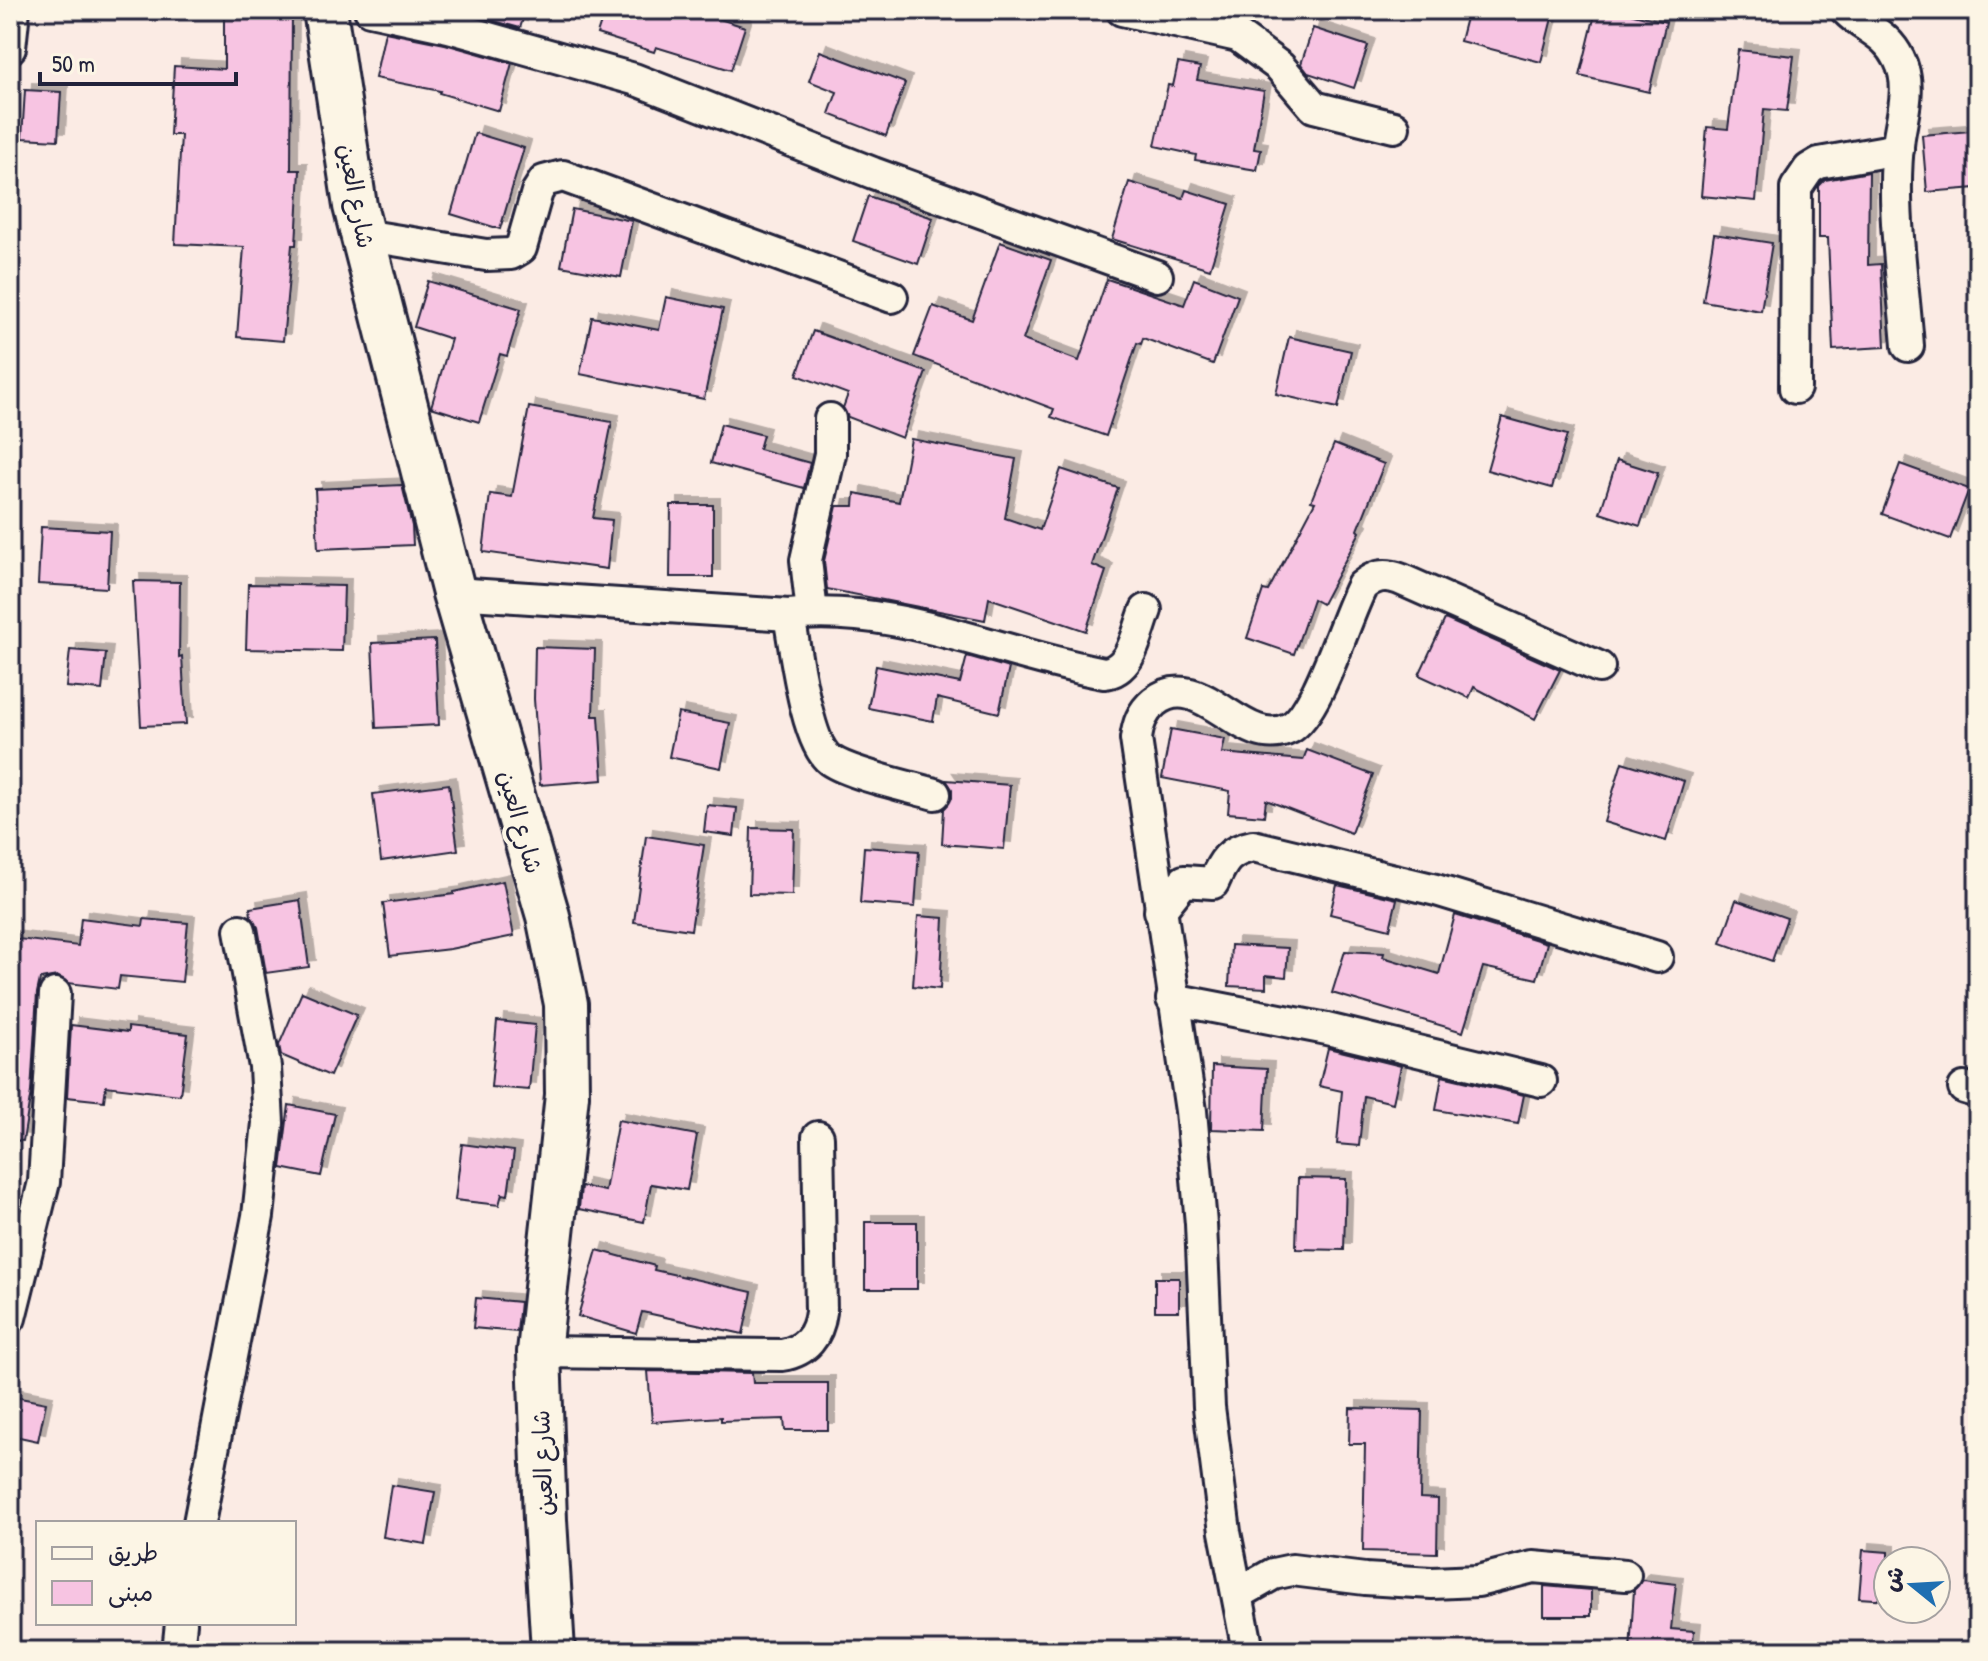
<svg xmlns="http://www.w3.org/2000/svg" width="1988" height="1661" font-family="'Patrick Hand','Playpen Sans Arabic',sans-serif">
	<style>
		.building { fill: #f7c4e2; stroke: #22223b; stroke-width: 2; filter: url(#shadow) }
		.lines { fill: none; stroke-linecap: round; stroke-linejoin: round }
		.street-casing { stroke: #22223b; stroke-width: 36 }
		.secondary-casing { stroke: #22223b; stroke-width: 48 }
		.street { stroke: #fcf5e5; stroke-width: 30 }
		.secondary { stroke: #fcf5e5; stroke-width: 42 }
		.labels { text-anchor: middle; stroke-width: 8; stroke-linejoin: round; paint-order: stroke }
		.street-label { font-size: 24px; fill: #22223b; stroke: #fcf5e5 }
	</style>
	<defs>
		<filter id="shadow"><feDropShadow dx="7" dy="-7" stdDeviation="0" flood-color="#0004"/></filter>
	</defs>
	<rect width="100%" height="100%" fill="#fbebe4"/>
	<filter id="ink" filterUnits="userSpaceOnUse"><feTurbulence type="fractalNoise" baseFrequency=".0125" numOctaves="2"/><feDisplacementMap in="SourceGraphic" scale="16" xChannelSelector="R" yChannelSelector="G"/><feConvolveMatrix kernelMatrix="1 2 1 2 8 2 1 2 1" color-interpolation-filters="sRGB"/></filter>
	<g filter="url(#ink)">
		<g class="building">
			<path d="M 224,10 L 292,10 L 291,170 L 300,170 L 296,245 L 292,245 L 283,341 L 237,337 L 244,247 L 175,244 L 181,135 L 170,135 L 174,66 L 224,69 Z"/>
			<path d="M 455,10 L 526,10 L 520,28 Z"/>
			<path d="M 605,10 L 691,10 L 745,27 L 731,70 L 656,47 L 654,52 L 597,34 Z"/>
			<path d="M 1468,10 L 1554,10 L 1541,62 L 1460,41 Z"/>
			<path d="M 1596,10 L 1617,10 L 1666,22 L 1649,92 L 1580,76 Z"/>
			<path d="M 1313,28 L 1368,46 L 1354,88 L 1308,73 L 1301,64 Z"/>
			<path d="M 385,32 L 445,44 L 512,63 L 499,111 L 439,93 L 440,91 L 375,78 Z"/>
			<path d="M 1738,50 L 1794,56 L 1787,111 L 1764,109 L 1756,201 L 1701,196 L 1707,127 L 1728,129 Z"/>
			<path d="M 820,51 L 905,83 L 886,136 L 829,114 L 837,92 L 809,81 Z"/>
			<path d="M 1178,63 L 1200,67 L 1197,80 L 1264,91 L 1254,149 L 1261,150 L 1257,170 L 1195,160 L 1196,155 L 1155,146 L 1168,85 L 1173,86 Z"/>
			<path d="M 25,90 L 61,92 L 58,140 L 22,138 Z"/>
			<path d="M 1971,131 L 1976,188 L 1927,192 L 1922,135 Z"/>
			<path d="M 475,133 L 524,148 L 500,229 L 451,214 Z"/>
			<path d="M 1869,172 L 1868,265 L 1881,264 L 1885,347 L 1833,350 L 1828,238 L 1819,238 L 1819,186 L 1825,180 Z"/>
			<path d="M 1129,182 L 1183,198 L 1186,190 L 1230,204 L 1210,269 L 1112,239 Z"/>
			<path d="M 868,196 L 933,218 L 918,264 L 853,241 Z"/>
			<path d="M 572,209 L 632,221 L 621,277 L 561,266 Z"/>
			<path d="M 1714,234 L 1772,243 L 1761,311 L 1703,301 Z"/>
			<path d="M 1000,242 L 1051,260 L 1023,340 L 1079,361 L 1107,279 L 1184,305 L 1194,279 L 1238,296 L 1213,364 L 1143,338 L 1141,344 L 1137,343 L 1106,436 L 1051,417 L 1054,409 L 914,356 L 933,306 L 972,320 Z"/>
			<path d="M 428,281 L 521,309 L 507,356 L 500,354 L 479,422 L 431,407 L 451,339 L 414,327 Z"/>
			<path d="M 666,297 L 723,309 L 704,399 L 580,374 L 592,317 L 659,330 Z"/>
			<path d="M 813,331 L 926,372 L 902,438 L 848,417 L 843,408 L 848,394 L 797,375 Z"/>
			<path d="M 1289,337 L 1351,351 L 1338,408 L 1276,394 Z"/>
			<path d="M 529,407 L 612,422 L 593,518 L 612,520 L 607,569 L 483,552 L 490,494 L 512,497 Z"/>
			<path d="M 1502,417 L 1567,435 L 1552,488 L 1487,470 Z"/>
			<path d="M 721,424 L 763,435 L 759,449 L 810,463 L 804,488 L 711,463 Z"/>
			<path d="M 911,439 L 1016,459 L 1005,518 L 1040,530 L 1061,469 L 1118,488 L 1092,565 L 1106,571 L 1086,631 L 989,598 L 985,620 L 827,589 L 824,561 L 837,506 L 854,506 L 855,493 L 899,502 Z"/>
			<path d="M 1334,444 L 1384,464 L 1358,530 L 1360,532 L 1322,604 L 1313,599 L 1294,654 L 1247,638 L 1263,590 L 1268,591 L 1315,502 L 1311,501 Z"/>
			<path d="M 1617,460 L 1658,473 L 1640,526 L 1600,513 Z"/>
			<path d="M 1900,464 L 1969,489 L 1950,539 L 1882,514 Z"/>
			<path d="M 402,485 L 412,526 L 413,545 L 318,549 L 315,489 Z"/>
			<path d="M 671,505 L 713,505 L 713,577 L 670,577 Z"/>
			<path d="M 41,527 L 110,531 L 107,588 L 38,584 Z"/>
			<path d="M 133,581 L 180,582 L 179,657 L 182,656 L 186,724 L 141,726 Z"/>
			<path d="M 248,584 L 344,586 L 342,651 L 246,649 Z"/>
			<path d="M 1445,619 L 1560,670 L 1535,719 L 1474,687 L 1469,698 L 1419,675 Z"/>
			<path d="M 435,640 L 439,725 L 376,728 L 372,643 Z"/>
			<path d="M 535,647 L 595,649 L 593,716 L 599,716 L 603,780 L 540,785 L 534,699 Z"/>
			<path d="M 70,650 L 106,653 L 102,690 L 66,687 Z"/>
			<path d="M 967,656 L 1009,668 L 999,713 L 937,698 L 933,721 L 868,708 L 876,666 L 960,683 Z"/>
			<path d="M 678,713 L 730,723 L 721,768 L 669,757 Z"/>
			<path d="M 1171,729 L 1225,739 L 1222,753 L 1303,760 L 1307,750 L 1373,775 L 1351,833 L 1266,800 L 1264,816 L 1228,813 L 1230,791 L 1162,778 Z"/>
			<path d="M 1622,762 L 1684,781 L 1666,841 L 1604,822 Z"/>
			<path d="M 946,780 L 1010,785 L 1004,849 L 942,844 L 944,809 L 952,798 L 952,789 Z"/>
			<path d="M 449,784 L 458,850 L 381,861 L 373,794 Z"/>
			<path d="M 707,805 L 737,808 L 734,836 L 704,832 Z"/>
			<path d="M 751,828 L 794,829 L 792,895 L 749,894 Z"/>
			<path d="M 646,836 L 704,845 L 691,930 L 634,922 Z"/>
			<path d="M 864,847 L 919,851 L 915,907 L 860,903 Z"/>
			<path d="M 503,881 L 514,936 L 450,949 L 390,956 L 383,903 L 454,894 L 454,892 Z"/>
			<path d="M 1337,885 L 1397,899 L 1390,929 L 1330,914 Z"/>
			<path d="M 300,900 L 309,967 L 266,973 L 258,927 L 251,916 L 250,908 Z"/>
			<path d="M 1736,900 L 1787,918 L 1772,961 L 1721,943 Z"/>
			<path d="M 1455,915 L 1547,943 L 1537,979 L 1483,967 L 1463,1032 L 1332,993 L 1345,951 L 1384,953 L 1383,957 L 1439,974 Z"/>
			<path d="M 918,916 L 944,918 L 940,989 L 913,986 Z"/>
			<path d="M 81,918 L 143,926 L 144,919 L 188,923 L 182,982 L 120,976 L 118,989 L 68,983 L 57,976 L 40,979 L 37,993 L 31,1092 L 23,1141 L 10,1140 L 10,938 L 78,946 Z"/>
			<path d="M 1231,945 L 1288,948 L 1286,977 L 1266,975 L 1266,988 L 1229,986 Z"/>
			<path d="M 302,992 L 357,1015 L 330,1076 L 281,1055 L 279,1045 Z"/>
			<path d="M 497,1021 L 535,1025 L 529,1090 L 491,1087 Z"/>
			<path d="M 71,1025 L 128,1032 L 128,1027 L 188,1034 L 180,1095 L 106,1086 L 104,1101 L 67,1097 Z"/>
			<path d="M 1328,1048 L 1401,1066 L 1393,1103 L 1364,1096 L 1359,1146 L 1337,1144 L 1342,1091 L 1319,1086 Z"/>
			<path d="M 1212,1066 L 1267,1069 L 1264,1131 L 1211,1129 Z"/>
			<path d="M 1442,1076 L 1524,1095 L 1518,1124 L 1436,1110 Z"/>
			<path d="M 289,1105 L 335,1114 L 321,1176 L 281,1168 Z"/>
			<path d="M 618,1120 L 697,1135 L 687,1190 L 651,1184 L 644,1222 L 579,1209 L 581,1186 L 605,1191 Z"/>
			<path d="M 462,1144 L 514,1151 L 508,1195 L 502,1194 L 499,1205 L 455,1200 Z"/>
			<path d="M 1298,1178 L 1346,1179 L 1344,1250 L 1296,1249 Z"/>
			<rect x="865" y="1222" width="52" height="67"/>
			<path d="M 597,1250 L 655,1266 L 654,1270 L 752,1292 L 743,1334 L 642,1312 L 636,1333 L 578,1316 Z"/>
			<rect x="1155" y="1278" width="24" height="33"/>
			<path d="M 476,1298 L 520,1302 L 517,1332 L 473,1328 Z"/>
			<path d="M 648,1371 L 752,1373 L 753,1383 L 828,1383 L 828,1430 L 785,1430 L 784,1419 L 721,1421 L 721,1417 L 652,1422 Z"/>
			<path d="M 10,1396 L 46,1403 L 38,1441 L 10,1435 Z"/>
			<path d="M 1350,1408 L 1422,1410 L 1420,1498 L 1438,1499 L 1437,1553 L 1363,1551 L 1365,1444 L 1349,1444 Z"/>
			<path d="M 391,1485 L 435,1492 L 426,1544 L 383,1537 Z"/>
			<path d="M 1863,1550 L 1888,1552 L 1888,1600 L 1859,1598 Z"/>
			<path d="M 1642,1580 L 1676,1584 L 1671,1629 L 1694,1631 L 1692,1651 L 1630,1651 L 1634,1590 Z"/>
			<path d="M 1544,1586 L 1591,1590 L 1591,1616 L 1544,1616 Z"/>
		</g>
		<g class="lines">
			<g class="street-casing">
				<g id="street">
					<path d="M 370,10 L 449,27 L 634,79 L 873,173 L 1157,276"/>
					<path d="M 1122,10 L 1238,36 L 1280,67 L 1314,107 L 1394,127"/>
					<path d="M 1846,10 C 1864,29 1886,32 1899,59 C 1912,84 1903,111 1899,137 C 1890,205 1903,278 1908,346"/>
					<path d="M 10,48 L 14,10"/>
					<path d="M 363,235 L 486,255 L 511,254 L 521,248 L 537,192 L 544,181 L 563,176 L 892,297"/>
					<path d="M 1795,388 L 1796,188 L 1809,169 L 1819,163 L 1898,149"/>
					<path d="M 454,593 L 789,615 C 897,603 999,654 1104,673 C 1132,671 1137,632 1146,610"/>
					<path d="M 812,613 L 806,560 L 830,454 L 830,419"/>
					<path d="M 789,615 C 795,647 806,743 830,760 C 850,774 910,787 935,794"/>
					<path d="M 1160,911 L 1184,881 L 1213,883 C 1223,861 1228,851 1253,846 L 1436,890 L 1657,957"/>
					<path d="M 1172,999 L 1327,1029 L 1541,1081"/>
					<path d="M 1964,1088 L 1978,1092"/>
					<path d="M 10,1318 L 44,1182 L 55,994"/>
					<path d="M 539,1352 L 782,1355 C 806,1351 818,1336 821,1312 L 818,1137"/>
					<path d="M 199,1523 L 258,1216 L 268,1123 L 265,1067 L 240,930"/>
					<path d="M 1238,1594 L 1273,1574 L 1292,1570 L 1365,1579 L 1432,1583 L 1478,1581 L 1533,1567 L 1625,1575"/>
					<path d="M 178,1651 L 181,1623"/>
					<path d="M 1248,1651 L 1225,1532 L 1209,1407 L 1201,1224 L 1191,1111 L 1136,739 C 1138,724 1142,712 1154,702 C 1201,664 1242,753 1290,728 C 1318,713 1345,618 1362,586 C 1374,576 1384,573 1400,579 L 1599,667"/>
				</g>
			</g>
			<g class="secondary-casing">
				<path id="secondary" d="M 325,10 L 355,206 L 454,593 L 548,916 L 566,1004 L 567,1095 L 539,1352 L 545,1520 L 553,1651"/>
			</g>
			<use href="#street" class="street"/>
			<use href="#secondary" class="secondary"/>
		</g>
	</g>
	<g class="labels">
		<g class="street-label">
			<text transform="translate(356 196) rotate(79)" y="8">شارع العين</text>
			<text transform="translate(520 822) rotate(74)" y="8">شارع العين</text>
			<text transform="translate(543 1463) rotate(-92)" y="8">شارع العين</text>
		</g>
	</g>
	<rect width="1988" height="1661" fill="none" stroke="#fcf5e5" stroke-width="40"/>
	<rect x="20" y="20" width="1948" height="1621" fill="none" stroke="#22223b" stroke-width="3" filter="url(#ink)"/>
	<rect x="36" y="1521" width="260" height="104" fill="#fcf5e5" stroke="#a5a1a1" stroke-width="2"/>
	<rect x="52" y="1547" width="40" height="12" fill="#fcf5e5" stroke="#a5a1a1" stroke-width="2"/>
	<text x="108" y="1561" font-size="24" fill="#22223b">طريق</text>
	<rect x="52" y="1581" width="40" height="24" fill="#f7c4e2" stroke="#a5a1a1" stroke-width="2"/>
	<text x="108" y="1601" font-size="24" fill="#22223b">مبنى</text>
	<g transform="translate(1912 1585) rotate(288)"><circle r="38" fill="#fcf5e5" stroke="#a5a1a1" stroke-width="2"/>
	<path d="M0-6L14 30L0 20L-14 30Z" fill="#1f6fb2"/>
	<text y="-12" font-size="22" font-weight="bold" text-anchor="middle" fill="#22223b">ش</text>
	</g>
	<path d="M40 72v12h196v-12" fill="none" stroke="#22223b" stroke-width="4"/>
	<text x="52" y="72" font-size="24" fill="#22223b" stroke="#fcf5e5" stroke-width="6" paint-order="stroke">50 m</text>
</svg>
